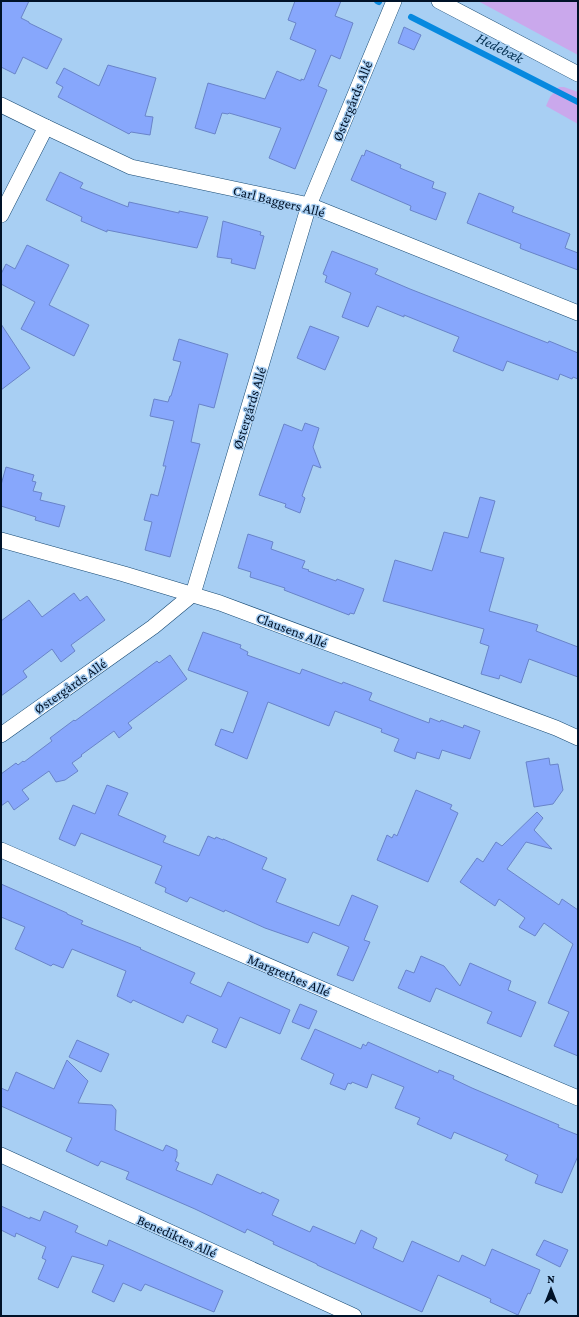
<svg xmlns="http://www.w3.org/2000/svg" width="579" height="1317" font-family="'Crimson Pro',serif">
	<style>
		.green { fill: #caa8ec }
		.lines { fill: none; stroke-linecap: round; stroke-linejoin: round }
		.stream { stroke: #0789df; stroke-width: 6 }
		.building { fill: #87a7fc; stroke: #6984c9 }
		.minor-casing { stroke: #164972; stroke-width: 16 }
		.minor { stroke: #fff; stroke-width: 15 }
		.labels { text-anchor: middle; stroke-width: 3; stroke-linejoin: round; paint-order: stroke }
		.street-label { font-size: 14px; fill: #001228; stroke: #a8cff3 }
		.water-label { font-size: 15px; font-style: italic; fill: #043153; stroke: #a8cff3 }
	</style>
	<rect width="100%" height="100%" fill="#a8cff3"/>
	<g class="green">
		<path d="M 478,1 L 578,1 L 578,55 Z"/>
		<path d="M 559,87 L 564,87 L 578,92 L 578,124 L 546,106 L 550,97 Z"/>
	</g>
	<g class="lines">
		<g class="stream">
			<path d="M 377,1 L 379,2"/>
			<path d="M 411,17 L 578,102"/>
		</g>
	</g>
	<g class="building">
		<path d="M 1,1 L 29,1 L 21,18 L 29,22 L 29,23 L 62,39 L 47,69 L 23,57 L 15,74 L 1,67 Z"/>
		<path d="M 295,1 L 341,1 L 335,16 L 353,23 L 340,59 L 331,55 L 318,86 L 327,90 L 295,169 L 269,158 L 281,128 L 229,113 L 228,114 L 222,113 L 215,134 L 195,128 L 208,83 L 265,99 L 277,71 L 301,81 L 301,79 L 304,80 L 316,50 L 290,39 L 296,23 L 288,20 Z"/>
		<path d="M 404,27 L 421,35 L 414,50 L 398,43 Z"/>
		<path d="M 108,65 L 156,78 L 145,116 L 153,117 L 150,135 L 131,132 L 129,134 L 58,97 L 63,87 L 56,83 L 64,68 L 99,86 Z"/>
		<path d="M 366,150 L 401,165 L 400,168 L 434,182 L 432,188 L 446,193 L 436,220 L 410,210 L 411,206 L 351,180 L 362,155 L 364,156 Z"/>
		<path d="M 60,172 L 83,183 L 80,188 L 128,207 L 129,202 L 179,213 L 179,211 L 208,217 L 197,248 L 107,230 L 107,232 L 81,221 L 82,217 L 46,200 Z"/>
		<path d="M 479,193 L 514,207 L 512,212 L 570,234 L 565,248 L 578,253 L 578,270 L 522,249 L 520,248 L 521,244 L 467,223 Z"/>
		<path d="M 223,221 L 261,232 L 260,235 L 264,236 L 255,269 L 231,263 L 232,259 L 217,257 Z"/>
		<path d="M 27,245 L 69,265 L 49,305 L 89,325 L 74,356 L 21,329 L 35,302 L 1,284 L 1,274 L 6,264 L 15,269 Z"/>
		<path d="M 332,251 L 378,269 L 375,274 L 410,289 L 548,343 L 549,341 L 578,353 L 578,379 L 573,377 L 572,379 L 560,374 L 558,380 L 507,361 L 503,371 L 453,351 L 459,337 L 404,315 L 404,317 L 377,306 L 368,327 L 342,317 L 351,293 L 325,282 L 327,276 L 323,274 Z"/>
		<path d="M 1,324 L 30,368 L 1,390 Z"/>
		<path d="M 310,326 L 339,337 L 325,370 L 297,358 Z"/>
		<path d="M 179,339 L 228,354 L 214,408 L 199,404 L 191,442 L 200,444 L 170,557 L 145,550 L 152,522 L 144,520 L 151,494 L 158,496 L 166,466 L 163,466 L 174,421 L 150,416 L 154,399 L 168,402 L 170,396 L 171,396 L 181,362 L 173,360 Z"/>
		<path d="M 305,423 L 319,428 L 313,447 L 321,468 L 313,465 L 302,496 L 305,498 L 300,513 L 285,507 L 286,504 L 259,495 L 284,424 L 302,431 Z"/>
		<path d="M 6,467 L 34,475 L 32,481 L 36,482 L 33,491 L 42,493 L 40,500 L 65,506 L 59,527 L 35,520 L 36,517 L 1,506 L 1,485 Z"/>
		<path d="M 480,497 L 495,501 L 480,552 L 504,558 L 489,611 L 538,625 L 536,631 L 578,647 L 578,677 L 529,659 L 521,683 L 500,675 L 499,679 L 481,674 L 489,646 L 480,643 L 484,629 L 383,601 L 395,560 L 432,571 L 444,532 L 468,538 Z"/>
		<path d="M 248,534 L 273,542 L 271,549 L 305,561 L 302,568 L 309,570 L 308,571 L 336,581 L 337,579 L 364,589 L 354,614 L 350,613 L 349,615 L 284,590 L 285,588 L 250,577 L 251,572 L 238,568 Z"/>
		<path d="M 74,593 L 80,601 L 87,596 L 105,620 L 71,645 L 75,651 L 61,662 L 52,649 L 23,671 L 27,677 L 1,696 L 1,621 L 29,600 L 42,617 Z"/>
		<path d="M 203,632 L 241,645 L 240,648 L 248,652 L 247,655 L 300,674 L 302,669 L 342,684 L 343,682 L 372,693 L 369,700 L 429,723 L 430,718 L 440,722 L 441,720 L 463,728 L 464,725 L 480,731 L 470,759 L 442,750 L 439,759 L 417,752 L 415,759 L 394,751 L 399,739 L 381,732 L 382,729 L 335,711 L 329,726 L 268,702 L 247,759 L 215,745 L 221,729 L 233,733 L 248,692 L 188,670 Z"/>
		<path d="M 170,655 L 187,679 L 128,723 L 132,728 L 119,738 L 114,731 L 81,755 L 82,756 L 72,763 L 78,771 L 65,780 L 56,782 L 49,771 L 22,790 L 29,799 L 14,810 L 8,801 L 1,806 L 1,774 L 16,763 L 18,765 L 23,761 L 24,762 L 52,741 L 50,738 L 74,720 L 75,721 L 157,661 L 159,663 Z"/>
		<path d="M 549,758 L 550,765 L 558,764 L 563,790 L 553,804 L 534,807 L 526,762 Z"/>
		<path d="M 107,785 L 128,793 L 118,815 L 166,836 L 163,842 L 199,856 L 208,836 L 215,839 L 216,837 L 223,840 L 223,839 L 267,858 L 262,869 L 286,879 L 276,902 L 339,926 L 352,895 L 378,906 L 364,940 L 370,942 L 353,981 L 337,975 L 349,947 L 313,932 L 308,943 L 265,928 L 225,910 L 224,912 L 190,897 L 187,902 L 165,892 L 166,888 L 155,883 L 162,866 L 81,833 L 75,846 L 59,839 L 73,805 L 95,814 Z"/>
		<path d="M 416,790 L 452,805 L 450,809 L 458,813 L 428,882 L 377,860 L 387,835 L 392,838 L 394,834 L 397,836 Z"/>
		<path d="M 537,812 L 543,818 L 534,830 L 552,849 L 526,842 L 507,869 L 559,905 L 562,899 L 578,910 L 578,1056 L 554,1046 L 569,1012 L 548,1003 L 573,944 L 544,923 L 535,936 L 519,927 L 525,918 L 499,899 L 495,906 L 460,882 L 477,858 L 483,862 L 496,842 L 502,846 Z"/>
		<path d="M 1,884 L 67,913 L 67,914 L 83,921 L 81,924 L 141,948 L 140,949 L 195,973 L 190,983 L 221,997 L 228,982 L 290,1010 L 280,1034 L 240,1017 L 226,1048 L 212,1042 L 218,1029 L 187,1015 L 183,1023 L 133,1000 L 131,1003 L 117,996 L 126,971 L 72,949 L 63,968 L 53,964 L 51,966 L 15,949 L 25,927 L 1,917 Z"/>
		<path d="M 421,956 L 444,966 L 460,986 L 470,963 L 511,981 L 508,990 L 536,1002 L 521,1037 L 487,1023 L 492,1012 L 436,988 L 430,1002 L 398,988 L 406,970 L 414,973 Z"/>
		<path d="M 300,1004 L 317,1011 L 309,1029 L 292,1022 Z"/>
		<path d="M 315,1029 L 361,1049 L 363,1044 L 366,1046 L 368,1042 L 438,1073 L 439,1070 L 454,1076 L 453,1079 L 472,1088 L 559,1125 L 558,1127 L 578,1135 L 578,1156 L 562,1193 L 535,1183 L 538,1175 L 505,1160 L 508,1155 L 454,1132 L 451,1139 L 417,1124 L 420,1118 L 395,1108 L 404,1087 L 372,1074 L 367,1088 L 352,1082 L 351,1084 L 348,1083 L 345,1090 L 330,1084 L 334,1074 L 301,1059 Z"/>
		<path d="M 77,1040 L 109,1054 L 101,1072 L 69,1057 Z"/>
		<path d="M 67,1060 L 88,1081 L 78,1103 L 112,1105 L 116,1110 L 115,1130 L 163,1151 L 166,1145 L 177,1150 L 177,1156 L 175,1161 L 179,1163 L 176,1170 L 212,1185 L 217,1174 L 261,1194 L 262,1192 L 279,1200 L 272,1215 L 310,1232 L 313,1226 L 355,1244 L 361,1230 L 377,1238 L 373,1248 L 403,1262 L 412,1241 L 459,1262 L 462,1255 L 485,1266 L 492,1249 L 540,1270 L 530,1294 L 528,1293 L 518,1315 L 490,1302 L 491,1299 L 438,1275 L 422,1312 L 317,1265 L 317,1264 L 273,1244 L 274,1242 L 247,1229 L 245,1233 L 195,1209 L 126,1179 L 129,1172 L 101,1161 L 98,1166 L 66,1151 L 72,1138 L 1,1106 L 1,1088 L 8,1091 L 16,1072 L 54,1089 Z"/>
		<path d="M 1,1206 L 30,1219 L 30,1217 L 40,1221 L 44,1211 L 78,1226 L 75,1232 L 107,1246 L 109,1240 L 223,1291 L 214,1312 L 145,1284 L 141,1291 L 123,1283 L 114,1302 L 92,1292 L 104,1265 L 72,1256 L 58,1288 L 38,1279 L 46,1260 L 42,1258 L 46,1247 L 16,1233 L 15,1237 L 1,1230 Z"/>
		<path d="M 544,1240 L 568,1250 L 560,1267 L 536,1255 Z"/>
	</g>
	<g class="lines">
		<g class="minor-casing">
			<g id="minor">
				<path d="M 439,1 L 578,74"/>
				<path d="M 1,105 L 46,127 L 131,167 L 309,205 L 578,313"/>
				<path d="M 1,215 L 46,127"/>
				<path d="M 1,540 L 124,574 L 220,603 L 556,728 L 578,738"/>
				<path d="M 1,735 L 153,627 L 193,594 L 309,205 L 394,1"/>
				<path d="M 1,850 L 375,1012 L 578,1098"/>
				<path d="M 1,1155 L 354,1316"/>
			</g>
		</g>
		<use href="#minor" class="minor"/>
	</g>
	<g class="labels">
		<g class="street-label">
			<text transform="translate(352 101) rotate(-68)" y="5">Østergårds Allé</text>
			<text transform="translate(279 201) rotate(14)" y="5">Carl Baggers Allé</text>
			<text transform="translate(249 408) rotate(-73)" y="5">Østergårds Allé</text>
			<text transform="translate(292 630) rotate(21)" y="5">Clausens Allé</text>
			<text transform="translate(70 686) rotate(-35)" y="5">Østergårds Allé</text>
			<text transform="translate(289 975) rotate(23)" y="5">Margrethes Allé</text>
			<text transform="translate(177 1236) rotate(24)" y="5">Benediktes Allé</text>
		</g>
		<g class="water-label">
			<text transform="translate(500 48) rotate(27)" y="5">Hedebæk</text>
		</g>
	</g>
	<rect width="579" height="1317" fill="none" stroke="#001228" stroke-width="4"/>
	<g transform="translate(551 1289)" stroke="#a8cff3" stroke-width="3" paint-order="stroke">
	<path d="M0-3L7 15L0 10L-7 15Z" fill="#001228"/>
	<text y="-6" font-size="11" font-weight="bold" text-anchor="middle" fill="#001228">N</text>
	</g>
</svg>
